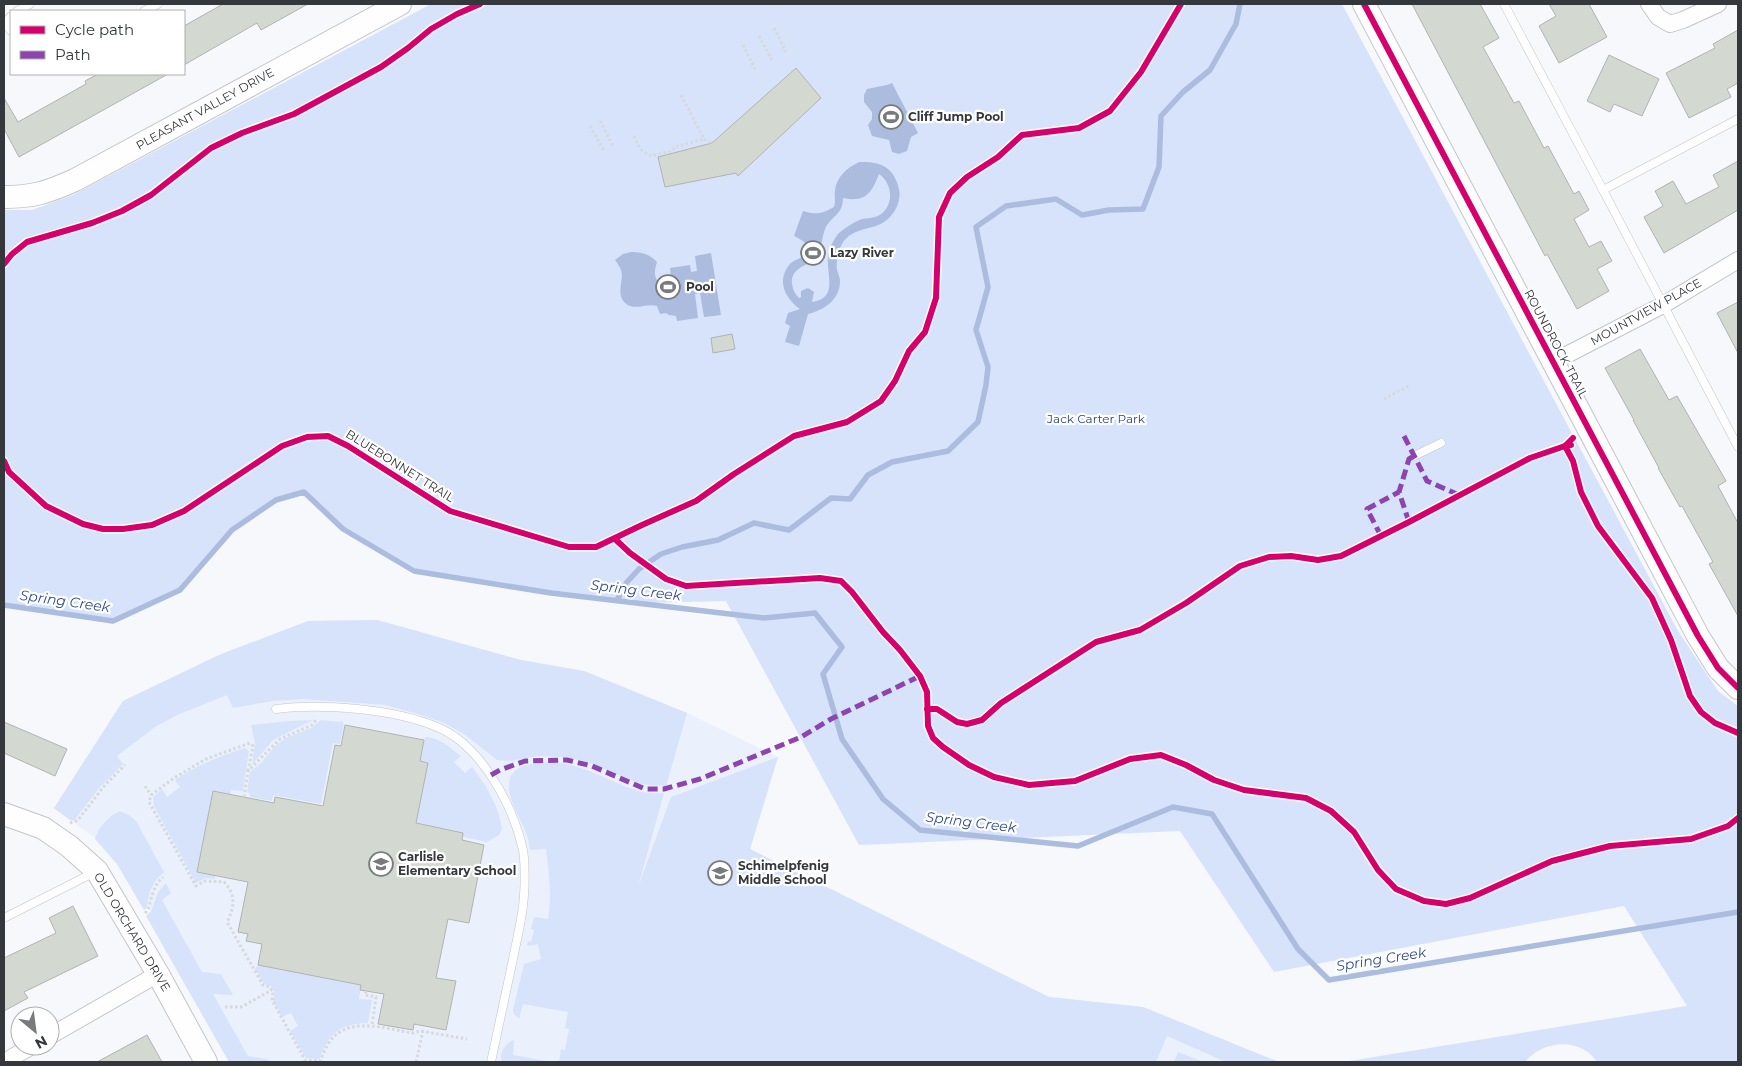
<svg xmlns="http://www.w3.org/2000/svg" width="1742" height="1066" font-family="Montserrat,sans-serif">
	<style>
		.built { fill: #eaf1fc }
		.green { fill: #d6e3fb }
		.water { fill: #acbcde; fill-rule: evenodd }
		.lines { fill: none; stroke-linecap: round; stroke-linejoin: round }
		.stream { stroke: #acbcde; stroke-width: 5.5 }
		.building { fill: #d3d9d1; stroke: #b1b3b3 }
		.lane-casing { stroke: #c3c5c8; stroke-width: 9 }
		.street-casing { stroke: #c3c5c8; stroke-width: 18 }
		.secondary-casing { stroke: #c3c5c8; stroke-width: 24 }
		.path { stroke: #d7d9da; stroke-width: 3; stroke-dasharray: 2.5 2.5; stroke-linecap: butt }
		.lane { stroke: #fefefe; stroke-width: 8 }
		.street { stroke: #fefefe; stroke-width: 16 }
		.secondary { stroke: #fefefe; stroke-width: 22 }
		.quiet { stroke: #8e44ad; stroke-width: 5; stroke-dasharray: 10 5; stroke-linecap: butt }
		.cycleway-casing { stroke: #fff; stroke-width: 9 }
		.cycleway { stroke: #d6006c; stroke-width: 6 }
		.labels { text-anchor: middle; stroke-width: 4.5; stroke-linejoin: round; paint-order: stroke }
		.street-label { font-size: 12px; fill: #34373b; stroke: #fff }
		.poi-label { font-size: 12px; font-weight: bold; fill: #34373b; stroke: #fff; text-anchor: start }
		.park-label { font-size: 12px; fill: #2b467f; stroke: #fff }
		.water-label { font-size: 14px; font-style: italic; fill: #324e88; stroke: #fff }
	</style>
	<rect width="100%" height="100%" fill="#f6f8fb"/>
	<path class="built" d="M 377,620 L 521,660 L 584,671 L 687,713 L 778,757 L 750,849 L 1049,997 L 1143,1007 L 1279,1062 L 237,1062 L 151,911 L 136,887 L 98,840 L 54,808 L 123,701 L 219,655 L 308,621 Z"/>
	<g class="green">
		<path d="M 431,4 L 1342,4 L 1678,631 L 1718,691 L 1738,706 L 1738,1062 L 1597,1062 C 1581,1037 1543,1040 1525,1062 L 1343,1062 L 1687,1006 L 1624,906 L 1274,972 L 1180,831 L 859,845 L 726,601 L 643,603 L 551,593 L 414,571 L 343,529 L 304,492 L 276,500 L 232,530 L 180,590 L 113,621 L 4,605 L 4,210 L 32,210 L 73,195 Z"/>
		<path d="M 377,620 L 521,660 L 584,671 L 687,713 L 666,786 L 640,784 L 588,762 L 566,757 L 538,756 L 510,761 L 497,760 L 464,734 L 444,723 L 418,714 L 385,705 L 303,699 L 273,701 L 233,708 L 227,695 L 177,715 L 155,727 L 117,756 L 123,764 L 102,785 L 74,820 L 70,820 L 54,808 L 123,701 L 219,655 L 308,621 Z"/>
		<path d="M 313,720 L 273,740 L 252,765 L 255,743 L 251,725 L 288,721 Z"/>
		<path d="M 321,720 L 340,722 L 341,720 L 344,724 L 340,744 L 333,743 L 321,804 L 273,795 L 272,801 L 250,797 L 250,794 L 247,792 L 250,772 L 262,762 L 275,746 L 286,738 L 311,728 Z"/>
		<path d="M 425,737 C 438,737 451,748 461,756 L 454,762 L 465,773 L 472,767 C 486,785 499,806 502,829 L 499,835 L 487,842 L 463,837 L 463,833 L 416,823 L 428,763 L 420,761 Z"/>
		<path d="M 245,748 L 249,751 L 243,791 L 231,790 L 230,795 L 213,792 L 197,872 L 215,876 L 215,879 L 205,878 L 196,883 L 154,806 L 153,797 L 162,789 L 167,797 L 180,787 L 175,780 C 197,765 220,756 245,748 Z"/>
		<path d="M 778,757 L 750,849 L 1049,997 L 1143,1007 L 1279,1062 L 1226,1062 L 1167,1036 L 1156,1062 L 559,1062 L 561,1049 L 565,1050 L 569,1029 L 565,1028 L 568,1012 L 523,1004 L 519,1019 L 514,1014 L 513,1010 L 524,964 L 541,959 L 538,944 L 529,946 L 527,945 L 528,941 L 531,942 L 534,930 L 531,929 L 534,917 L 548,919 C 552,896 549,873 546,849 L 530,850 C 529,845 529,840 527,835 C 522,821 508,799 509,785 C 509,773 517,767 528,765 C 572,755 599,778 638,791 C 646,793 655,794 664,793 L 638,887 L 671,797 Z"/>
		<path d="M 120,811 L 129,815 L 136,821 L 164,872 C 151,883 149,892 147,908 L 144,910 L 117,864 L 95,839 C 98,827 109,816 120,811 Z"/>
		<path d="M 166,883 L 171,893 L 162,900 L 202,972 L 221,974 L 233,995 L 213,994 L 248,1056 L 267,1059 L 271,1062 L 229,1062 L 146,916 L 151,911 L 158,892 Z"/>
		<path d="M 258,965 L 361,985 L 359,999 L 372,1000 L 368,1023 C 338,1024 330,1033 319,1059 L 306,1058 L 290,1031 L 298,1026 L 291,1013 L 282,1017 L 273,1000 L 275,993 L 271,986 L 264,984 L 255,969 Z"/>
		<path d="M 514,1040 L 513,1055 L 552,1062 L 502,1062 C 499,1053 505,1043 514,1040 Z"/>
		<path d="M 1178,1052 L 1203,1062 L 1174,1062 Z"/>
	</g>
	<g class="water">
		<path d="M 892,83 L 918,133 L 911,137 L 907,151 L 899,154 L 892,152 L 889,140 L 872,136 L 868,125 L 872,119 L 872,112 L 864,102 L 864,95 L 867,89 L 887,85 Z"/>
		<path d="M 859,162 C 869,162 880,162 888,169 C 894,174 897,181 899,189 C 902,203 892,220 878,225 C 865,230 850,230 842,244 C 838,251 836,262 837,270 C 838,274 840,277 840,281 C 840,300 824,310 808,314 L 799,346 L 785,342 L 790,326 L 785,323 L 788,313 L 800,309 C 786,299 776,282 789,265 C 794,259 801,259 806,255 C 816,247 800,239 794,236 L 803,211 C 815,215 822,214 834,207 C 836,201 834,197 835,191 C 836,177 847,168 859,162 ZM 879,174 C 893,184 895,206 878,216 C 873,218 867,218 862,219 C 854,222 846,227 839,233 C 833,240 829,249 828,257 C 826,274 839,298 812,302 L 814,292 L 808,288 L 801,291 L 801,297 L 799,298 C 795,294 793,290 792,284 C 790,267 808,267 816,257 C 823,248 821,237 826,227 C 833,215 843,214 843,198 C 866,203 872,192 879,174 Z"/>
		<path d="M 631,252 C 642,252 649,254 657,262 C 654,271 653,279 662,284 L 666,284 L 671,278 L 670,268 L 690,265 L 691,272 L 697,271 L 695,256 L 711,253 L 721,315 L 704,317 L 700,293 L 695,294 L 698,318 L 677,321 L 676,316 L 669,315 L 666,313 L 660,314 L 657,306 C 648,303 639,309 630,306 C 615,299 622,285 622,274 C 621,268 618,264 615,260 L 623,254 Z"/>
	</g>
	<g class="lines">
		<g class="stream">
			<path d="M 617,600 L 627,582 L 639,569 L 661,554 L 682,547 L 718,540 L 754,523 L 789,530 L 831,498 L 850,499 L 868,475 L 892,462 L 948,451 L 978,422 L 986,385 L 988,367 L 976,330 L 988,287 L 976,227 L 1006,206 L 1056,199 L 1082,215 L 1109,210 L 1143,209 L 1159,167 L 1161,116 L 1183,92 L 1210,70 L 1236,24 L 1240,4"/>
			<path d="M 4,605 L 113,621 L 180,590 L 232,530 L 276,500 L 304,492 L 343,529 L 414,571 L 551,593 L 764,618 L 815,613 L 842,647 L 823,674 L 842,739 L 883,799 L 920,830 L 1078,846 L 1173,807 L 1212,814 L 1298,949 L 1329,980 L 1738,912"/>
		</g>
	</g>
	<g class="building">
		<path d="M 223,4 L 308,4 L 261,30 L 257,23 L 184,65 L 184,26 Z"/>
		<path d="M 1412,4 L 1480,4 L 1499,38 L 1483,47 L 1514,103 L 1519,101 L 1544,148 L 1548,146 L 1574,194 L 1579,191 L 1589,210 L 1574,219 L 1589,247 L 1601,241 L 1612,261 L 1597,269 L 1609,291 L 1577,309 L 1547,254 L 1545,256 Z"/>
		<path d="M 1549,4 L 1589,4 L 1607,37 L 1559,63 L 1539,26 L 1556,16 Z"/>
		<path d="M 1738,30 L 1738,83 L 1727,89 L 1731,97 L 1689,118 L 1666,73 L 1715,48 L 1713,44 Z"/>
		<path d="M 1609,55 L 1659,79 L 1642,116 L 1614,104 L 1610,112 L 1587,101 Z"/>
		<path d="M 796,68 L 821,98 L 738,176 L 736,173 L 665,187 L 658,157 L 712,143 Z"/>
		<path d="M 98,74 L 168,74 L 19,157 L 4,129 L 4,98 L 18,122 L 86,84 L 85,81 Z"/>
		<path d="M 1738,161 L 1738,210 L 1664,253 L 1644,217 L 1663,206 L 1655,191 L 1673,181 L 1686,204 L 1719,187 L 1713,175 Z"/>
		<path d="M 1738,302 L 1738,353 L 1717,313 Z"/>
		<path d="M 732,334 L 735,349 L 713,353 L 711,338 Z"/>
		<path d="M 1640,349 L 1669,400 L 1677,396 L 1726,481 L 1718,486 L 1738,523 L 1738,616 L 1709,564 L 1713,562 L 1682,506 L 1680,507 L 1658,468 L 1659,468 L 1633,420 L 1634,420 L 1605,368 Z"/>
		<path d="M 4,722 L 67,749 L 55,776 L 4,753 Z"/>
		<path d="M 345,725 L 424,740 L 420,761 L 428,763 L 416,823 L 463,833 L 462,840 L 484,845 L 469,923 L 448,919 L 436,978 L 456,981 L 446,1030 L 414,1024 L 413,1030 L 378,1024 L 384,994 L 360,990 L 361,985 L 258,965 L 262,944 L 246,941 L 248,934 L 238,932 L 248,882 L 197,872 L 213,791 L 274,803 L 275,797 L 323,806 L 335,745 L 341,746 Z"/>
		<path d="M 73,906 L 98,956 L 24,992 L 28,998 L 4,1011 L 4,958 L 56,933 L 49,918 Z"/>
		<path d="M 147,1035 L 162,1062 L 97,1062 Z"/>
	</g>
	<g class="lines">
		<g class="lane-casing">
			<g id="lane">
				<path d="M 1504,4 L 1603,190"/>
				<path d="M 17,11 L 30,4"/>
				<path d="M 144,11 L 158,4"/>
				<path d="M 11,16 L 5,23 L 11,31"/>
				<path d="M 1738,119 L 1603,190 L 1738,447"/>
				<path d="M 1414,456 L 1441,443"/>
				<path d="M 276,709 C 321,703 395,709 437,727 C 481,745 513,805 523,850 C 525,862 525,883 524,895 C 523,916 517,938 513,959 C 506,993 498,1028 491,1062"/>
				<path d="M 4,918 L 95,872"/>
			</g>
		</g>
		<g class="street-casing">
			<g id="street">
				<path d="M 1649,4 L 1658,17 L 1670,24 L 1683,20 L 1718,4"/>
				<path d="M 1553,362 L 1663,305 L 1738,260"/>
				<path d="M 50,1036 L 158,974"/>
				<path d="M 4,1062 L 32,1046"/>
			</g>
		</g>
		<g class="secondary-casing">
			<g id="secondary">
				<path d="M 1364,4 L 1698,636 L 1718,668 L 1738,688"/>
				<path d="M 4,197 C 34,197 48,192 75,180 L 400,4"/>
				<path d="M 4,814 L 43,828 L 69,846 L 97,871 L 158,974 L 206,1062"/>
			</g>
		</g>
		<g class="path">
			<path d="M 774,28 L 786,52"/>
			<path d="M 759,36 L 772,60"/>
			<path d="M 743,45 L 755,69"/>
			<path d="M 681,95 L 704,139 L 712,143"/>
			<path d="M 600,121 L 613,146"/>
			<path d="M 590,126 L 604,151"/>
			<path d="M 634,136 L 640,149 L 651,156 L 672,151 L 675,147 L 704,139"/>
			<path d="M 1384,399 L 1410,385"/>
			<path d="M 248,771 L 253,746 L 250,743 L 206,759 L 174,778 L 151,795 L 149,802 L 196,886 L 205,881 L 224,882 C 236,894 235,907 227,922 L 263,985 L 270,987 L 273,993 L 272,1000 L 305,1060 L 320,1061 C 323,1054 326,1046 331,1040 C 350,1016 388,1029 413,1033 L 421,1031 L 467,1039"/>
			<path d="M 145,786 L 151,795"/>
			<path d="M 244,797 L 248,771 L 280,739 L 312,725 L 316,720"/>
			<path d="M 70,823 L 78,820 L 105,785 L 125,765"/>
			<path d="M 145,913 L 148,910 L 153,892 L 158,882 L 163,877"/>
			<path d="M 366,991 L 365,995 L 376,997 L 372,1026"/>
			<path d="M 225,1007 L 241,1007 L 272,990"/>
			<path d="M 416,1062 L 423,1031"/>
		</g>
		<use href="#lane" class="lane"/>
		<use href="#street" class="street"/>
		<use href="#secondary" class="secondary"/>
		<g class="quiet">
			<path d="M 1404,436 L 1427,481 L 1459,495"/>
			<path d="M 1409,522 L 1399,492 L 1409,459 L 1414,456"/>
			<path d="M 1381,536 L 1367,509 L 1399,492"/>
			<path d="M 491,775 L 500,770 L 525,761 L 567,760 L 592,766 L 645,789 L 664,789 L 700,779 L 801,737 L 831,719 L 920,676"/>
		</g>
		<g class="cycleway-casing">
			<g id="cycleway">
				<path d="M 1364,4 L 1698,636 L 1718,668 L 1738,688"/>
				<path d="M 4,264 L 12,254 L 27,242 L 92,223 L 122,211 L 151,195 L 211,148 L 242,133 L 294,114 L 381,67 L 408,48 L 431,29 L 457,14 L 480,4"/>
				<path d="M 1571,445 L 1565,446 L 1573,461 L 1581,492 L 1598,526 L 1652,598 L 1671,640 L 1690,696 L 1701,712 L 1715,723 L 1738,733"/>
				<path d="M 4,461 L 9,472 L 46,506 L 83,524 L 103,529 L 123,529 L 152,525 L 184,511 L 282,446 L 307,437 L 328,436 L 348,446 L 450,511 L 569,547 L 596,547 L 642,525 L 696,501 L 734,474 L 794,436 L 847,422 L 881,401 L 895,381 L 909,351 L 925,332 L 936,298 L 939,217 L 950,193 L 967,177 L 998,157 L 1022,135 L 1079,128 L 1110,111 L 1141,72 L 1181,4"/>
				<path d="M 615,539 L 630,553 L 666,579 L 686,586 L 820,578 L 841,581 L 852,592 L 883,632 L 900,650 L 920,676 L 927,692 L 928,726 L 933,738 L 943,747 L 969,765 L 994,777 L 1029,785 L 1075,781 L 1130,759 L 1161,755 L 1186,765 L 1214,780 L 1244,790 L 1306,798 L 1331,811 L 1354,832 L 1378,870 L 1396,889 L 1424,901 L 1446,904 L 1470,898 L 1552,861 L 1610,846 L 1691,839 L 1728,826 L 1738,818"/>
				<path d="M 927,709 L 937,709 L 957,722 L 967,724 L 982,720 L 1001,703 L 1096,642 L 1140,630 L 1186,603 L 1240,566 L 1269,557 L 1291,556 L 1318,560 L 1341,556 L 1409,522 L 1530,458 L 1565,446 L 1573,438"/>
			</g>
		</g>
		<use href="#cycleway" class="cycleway"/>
	</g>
	<defs>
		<g id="stadium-ring" transform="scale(1.25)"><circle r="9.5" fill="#fff" stroke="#787b7e" stroke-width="1.5"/><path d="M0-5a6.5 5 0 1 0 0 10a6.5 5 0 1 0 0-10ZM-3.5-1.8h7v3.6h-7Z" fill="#787b7e"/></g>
		<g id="school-ring" transform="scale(1.25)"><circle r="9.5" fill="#fff" stroke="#787b7e" stroke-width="1.5"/><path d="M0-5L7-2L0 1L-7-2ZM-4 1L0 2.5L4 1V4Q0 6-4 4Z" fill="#787b7e"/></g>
	</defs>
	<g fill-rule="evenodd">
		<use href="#stadium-ring" x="891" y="117"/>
		<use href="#stadium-ring" x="813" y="253"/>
		<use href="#stadium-ring" x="668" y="287"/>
		<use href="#school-ring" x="381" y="864"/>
		<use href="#school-ring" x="720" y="873"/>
	</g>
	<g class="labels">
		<g class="street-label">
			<text transform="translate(205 109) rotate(-29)" y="4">PLEASANT VALLEY DRIVE</text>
			<text transform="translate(1646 312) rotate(-29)" y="4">MOUNTVIEW PLACE</text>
			<text transform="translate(1556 344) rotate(62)" y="4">ROUNDROCK TRAIL</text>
			<text transform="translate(400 466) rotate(32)" y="4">BLUEBONNET TRAIL</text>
			<text transform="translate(132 932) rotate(59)" y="4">OLD ORCHARD DRIVE</text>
		</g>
		<g class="poi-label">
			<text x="908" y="121">Cliff Jump Pool</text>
			<text x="830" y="257">Lazy River</text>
			<text x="686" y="291">Pool</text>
			<text x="398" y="861">Carlisle<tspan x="398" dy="14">Elementary School</tspan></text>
			<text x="738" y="870">Schimelpfenig<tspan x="738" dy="14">Middle School</tspan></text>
		</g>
		<g class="park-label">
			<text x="1096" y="423">Jack Carter Park</text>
		</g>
		<g class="water-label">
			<text transform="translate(636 590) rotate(7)" y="5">Spring Creek</text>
			<text transform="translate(65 601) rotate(8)" y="5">Spring Creek</text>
			<text transform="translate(971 822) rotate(7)" y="5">Spring Creek</text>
			<text transform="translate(1381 959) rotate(-9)" y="5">Spring Creek</text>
		</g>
	</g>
	<rect width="1742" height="1066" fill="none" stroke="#34373b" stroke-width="10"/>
	<rect x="10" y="10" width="175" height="65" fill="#ffffff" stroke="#aeafb1"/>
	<rect x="20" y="26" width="25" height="8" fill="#d6006c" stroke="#aeafb1"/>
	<text x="55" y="35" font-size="15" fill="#34373b">Cycle path</text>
	<rect x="20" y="51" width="25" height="8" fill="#8e44ad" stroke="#aeafb1"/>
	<text x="55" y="60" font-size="15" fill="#34373b">Path</text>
	<g transform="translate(35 1031) rotate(151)"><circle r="24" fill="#ffffff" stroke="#aeafb1"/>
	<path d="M0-4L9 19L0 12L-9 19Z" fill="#787b7e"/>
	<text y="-8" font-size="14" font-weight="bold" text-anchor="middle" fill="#34373b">N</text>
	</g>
</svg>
